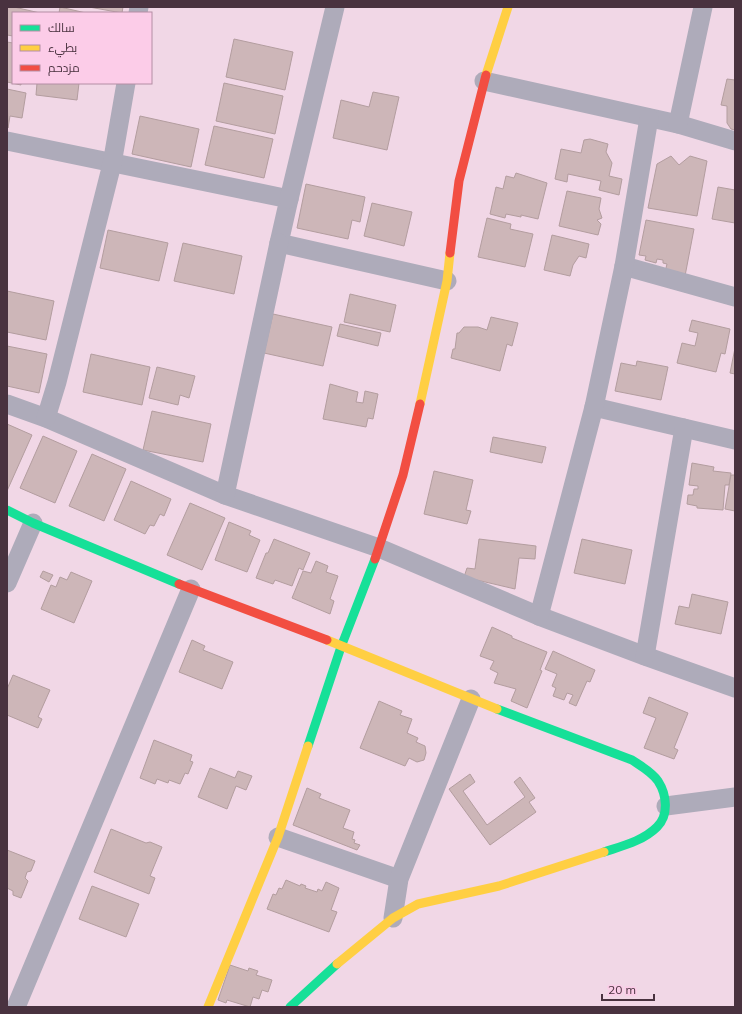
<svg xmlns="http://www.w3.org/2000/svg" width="742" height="1014" font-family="Mulish,Cairo,sans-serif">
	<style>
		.building { fill: #cdb6b8; stroke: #b39d9f }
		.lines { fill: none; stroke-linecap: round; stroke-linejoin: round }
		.street { stroke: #aeabba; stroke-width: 19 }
		.fast { stroke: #16e098; stroke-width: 9 }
		.slow { stroke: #ffcf43; stroke-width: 9 }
		.jam { stroke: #f24e42; stroke-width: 9 }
	</style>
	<rect width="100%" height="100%" fill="#f1d7e6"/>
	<g class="building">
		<path d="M 7,7 L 14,7 L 40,13 L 13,13 L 13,36 L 7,35 Z"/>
		<path d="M 60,7 L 86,13 L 59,13 Z"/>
		<path d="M 89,7 L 123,7 L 122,13 Z"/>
		<path d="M 234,39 L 293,52 L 285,90 L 226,77 Z"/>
		<path d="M 7,42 L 13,43 L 13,83 L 21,83 L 21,85 L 7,82 Z"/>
		<path d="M 727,79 L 735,80 L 735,130 L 731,129 L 727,123 L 727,106 L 721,105 Z"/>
		<path d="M 37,83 L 79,83 L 77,100 L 36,95 Z"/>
		<path d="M 224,83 L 283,96 L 275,134 L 216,121 Z"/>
		<path d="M 7,89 L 26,93 L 22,118 L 10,116 L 8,128 Z"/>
		<path d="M 373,92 L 399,97 L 387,150 L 333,138 L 341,100 L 369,107 Z"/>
		<path d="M 140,116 L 199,129 L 191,167 L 132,154 Z"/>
		<path d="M 214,126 L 273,139 L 264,178 L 205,165 Z"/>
		<path d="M 590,139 L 608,144 L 606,152 L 612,163 L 609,176 L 622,179 L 619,195 L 599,190 L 601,181 L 568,174 L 567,182 L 555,179 L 561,149 L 581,153 L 584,140 Z"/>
		<path d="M 671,156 L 679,165 L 690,156 L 707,161 L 697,216 L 648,208 L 657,164 Z"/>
		<path d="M 516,173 L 547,183 L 538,219 L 521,215 L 521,217 L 506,214 L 505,218 L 490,214 L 496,187 L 503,189 L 506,176 L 514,178 Z"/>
		<path d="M 306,184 L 365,197 L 360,222 L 352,220 L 348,239 L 297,228 Z"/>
		<path d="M 718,187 L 735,190 L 735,223 L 712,219 Z"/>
		<path d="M 567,191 L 601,198 L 599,209 L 602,218 L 597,220 L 601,224 L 598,235 L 559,226 Z"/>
		<path d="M 372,203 L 412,212 L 404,246 L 364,236 Z"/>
		<path d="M 487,218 L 511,224 L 510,229 L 533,234 L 525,267 L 478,257 Z"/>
		<path d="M 646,220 L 694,229 L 685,276 L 665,272 L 667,264 L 663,263 L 663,260 L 657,259 L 656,263 L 645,260 L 646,256 L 639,255 Z"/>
		<path d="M 108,230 L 168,243 L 159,281 L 100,268 Z"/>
		<path d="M 552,235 L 589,244 L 586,258 L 579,256 L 573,265 L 570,276 L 544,270 Z"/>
		<path d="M 183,243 L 242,256 L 234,294 L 174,281 Z"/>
		<path d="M 7,291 L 54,301 L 46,340 L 7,332 Z"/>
		<path d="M 350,294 L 396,305 L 390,332 L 344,322 Z"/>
		<path d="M 273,314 L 332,327 L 323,366 L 264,353 Z"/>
		<path d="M 491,317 L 518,323 L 512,346 L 507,344 L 500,371 L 451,358 L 453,349 L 455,349 L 457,333 L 459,333 L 464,327 L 478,327 L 487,330 Z"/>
		<path d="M 692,320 L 730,329 L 725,354 L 721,353 L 716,372 L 677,363 L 682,343 L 695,346 L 698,333 L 689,331 Z"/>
		<path d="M 340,324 L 381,333 L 378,346 L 337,336 Z"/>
		<path d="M 7,346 L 47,354 L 39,393 L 7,386 Z"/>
		<path d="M 735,348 L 735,374 L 730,373 Z"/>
		<path d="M 91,354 L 150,367 L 142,405 L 83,392 Z"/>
		<path d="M 637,361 L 668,367 L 661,400 L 615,391 L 621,363 L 636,366 Z"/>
		<path d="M 157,367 L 195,376 L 189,398 L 180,395 L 178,405 L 149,398 Z"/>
		<path d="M 330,384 L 358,392 L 356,402 L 363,403 L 365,391 L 378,394 L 373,419 L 368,418 L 366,427 L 323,419 Z"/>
		<path d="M 152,411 L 211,424 L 203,462 L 143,450 Z"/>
		<path d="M 7,424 L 32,435 L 7,491 Z"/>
		<path d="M 43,436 L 77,451 L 55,503 L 20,488 Z"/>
		<path d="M 493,437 L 546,447 L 542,463 L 490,452 Z"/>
		<path d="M 92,454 L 126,469 L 104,521 L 69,506 Z"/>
		<path d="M 692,463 L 714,467 L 713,471 L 731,473 L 729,485 L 725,485 L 723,510 L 697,508 L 697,506 L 687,504 L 688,495 L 693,495 L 694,489 L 698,489 L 698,486 L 689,485 Z"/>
		<path d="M 434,471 L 473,480 L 466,510 L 471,511 L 467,524 L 424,514 Z"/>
		<path d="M 731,475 L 735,475 L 735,511 L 725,509 Z"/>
		<path d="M 131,481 L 171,499 L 164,516 L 160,514 L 154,526 L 150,525 L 145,534 L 114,520 Z"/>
		<path d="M 190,503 L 225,518 L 202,570 L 167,555 Z"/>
		<path d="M 229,522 L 251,531 L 249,535 L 260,540 L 247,572 L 215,560 Z"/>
		<path d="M 274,539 L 310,553 L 303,570 L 299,568 L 292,586 L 275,580 L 273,584 L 256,578 L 266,553 L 268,553 Z"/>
		<path d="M 479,539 L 536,546 L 535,559 L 519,558 L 515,589 L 464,577 L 467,568 L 475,569 Z"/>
		<path d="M 582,539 L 632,550 L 625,584 L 574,573 Z"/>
		<path d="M 316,561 L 328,566 L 326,572 L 338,576 L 330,599 L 334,601 L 330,614 L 292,598 L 303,571 L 311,573 Z"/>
		<path d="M 43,571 L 53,575 L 49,582 L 40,577 Z"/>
		<path d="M 71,572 L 92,581 L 74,623 L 41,609 L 51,585 L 56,587 L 60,577 L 67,580 Z"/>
		<path d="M 692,594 L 728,602 L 721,634 L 675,624 L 679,606 L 689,608 Z"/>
		<path d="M 492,627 L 512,636 L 512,638 L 547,652 L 540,670 L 542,671 L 527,708 L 511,701 L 516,689 L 494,683 L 498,673 L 490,669 L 494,661 L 480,656 Z"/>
		<path d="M 192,640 L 205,646 L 203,650 L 233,662 L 222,689 L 179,672 Z"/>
		<path d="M 553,651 L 595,670 L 590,682 L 587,681 L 576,706 L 569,703 L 573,695 L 567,693 L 564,700 L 553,696 L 556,688 L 552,686 L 557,674 L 545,669 Z"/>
		<path d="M 13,675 L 50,690 L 38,717 L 42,719 L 38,728 L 7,715 L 7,689 Z"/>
		<path d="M 649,697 L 688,713 L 674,748 L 678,750 L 674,759 L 644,748 L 656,718 L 643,713 Z"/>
		<path d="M 379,701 L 402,711 L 400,715 L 412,719 L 407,733 L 418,738 L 416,742 L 425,746 L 426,753 L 424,760 L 417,762 L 409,758 L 405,766 L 360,748 Z"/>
		<path d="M 154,740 L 192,755 L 190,761 L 193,762 L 188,774 L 185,773 L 180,784 L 169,780 L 168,783 L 157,779 L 155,784 L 140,778 Z"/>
		<path d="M 210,768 L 235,778 L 238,771 L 252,776 L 246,790 L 236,786 L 227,809 L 198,797 Z"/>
		<path d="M 470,774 L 475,782 L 463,791 L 487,825 L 525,797 L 514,782 L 520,777 L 535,798 L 529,802 L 536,812 L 490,845 L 449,789 Z"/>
		<path d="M 307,788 L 321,794 L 319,798 L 350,810 L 343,828 L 354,832 L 352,839 L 355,840 L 354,843 L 360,845 L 357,850 L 293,825 Z"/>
		<path d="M 111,829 L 146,843 L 150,842 L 162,847 L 150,876 L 155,878 L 149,894 L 94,872 Z"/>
		<path d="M 7,850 L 35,861 L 31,871 L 27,872 L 25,878 L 28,881 L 21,898 L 13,895 L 13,891 L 7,888 Z"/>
		<path d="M 286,880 L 300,886 L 301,884 L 306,886 L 305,888 L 317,892 L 318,889 L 322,891 L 326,882 L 339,888 L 331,910 L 337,912 L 329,932 L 267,909 L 273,894 L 276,895 L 279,888 L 282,889 Z"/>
		<path d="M 92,886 L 139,904 L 126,937 L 79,919 Z"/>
		<path d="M 230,965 L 248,971 L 249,968 L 258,971 L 256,975 L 272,980 L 268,992 L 262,990 L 259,999 L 253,997 L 250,1007 L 227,1000 L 226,1003 L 218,1000 Z"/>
	</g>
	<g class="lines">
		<g class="street">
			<path d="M 138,13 L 139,7"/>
			<path d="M 484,81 L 678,124 L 735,141"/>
			<path d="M 678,124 L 703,7"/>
			<path d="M 7,141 L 289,199 L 279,243 L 447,281"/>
			<path d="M 289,199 L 335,7"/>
			<path d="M 624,266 L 735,297"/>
			<path d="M 7,404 L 46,418 L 225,495 L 379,548 L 539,616 L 645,656 L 735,688"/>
			<path d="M 594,407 L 735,440"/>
			<path d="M 46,418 L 57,382 L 112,164 L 126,83"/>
			<path d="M 225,495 L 279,243"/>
			<path d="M 7,583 L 33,523"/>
			<path d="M 539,616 L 594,407 L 624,266 L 649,118"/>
			<path d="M 645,656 L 684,428"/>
			<path d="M 666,806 L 735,797"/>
			<path d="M 278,837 L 399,879"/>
			<path d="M 393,918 L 399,879 L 471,699"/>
			<path d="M 16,1007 L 191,589"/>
		</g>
		<g class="fast">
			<path d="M 7,510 L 33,523 L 179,584"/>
			<path d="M 497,709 L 632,760 C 641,766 652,772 658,781 C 667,795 669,815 657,827 C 643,841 622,846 604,852"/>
			<path d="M 308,746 L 341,647 L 375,559"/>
			<path d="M 290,1007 L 337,964"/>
		</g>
		<g class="slow">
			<path d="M 486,75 L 508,7"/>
			<path d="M 420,404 L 447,281 L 450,253"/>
			<path d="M 327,640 L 497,709"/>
			<path d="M 337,964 L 393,918 L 418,904 L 499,886 L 604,852"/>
			<path d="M 208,1007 L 278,837 L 308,746"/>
		</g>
		<g class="jam">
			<path d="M 450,253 L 459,181 L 486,75"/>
			<path d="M 375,559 L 403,475 L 420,404"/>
			<path d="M 179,584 L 327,640"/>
		</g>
	</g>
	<rect width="742" height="1014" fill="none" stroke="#49323f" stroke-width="16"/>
	<rect x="12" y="12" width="140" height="72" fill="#fccce8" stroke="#b48ea4"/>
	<rect x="20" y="25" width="20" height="6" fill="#16e098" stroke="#b48ea4"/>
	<text x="48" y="32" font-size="12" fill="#49323f">سالك</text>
	<rect x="20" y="45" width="20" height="6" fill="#ffcf43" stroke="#b48ea4"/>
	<text x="48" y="52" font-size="12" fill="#49323f">بطيء</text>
	<rect x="20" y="65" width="20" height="6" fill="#f24e42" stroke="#b48ea4"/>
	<text x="48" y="72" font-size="12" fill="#49323f">مزدحم</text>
	<path d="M602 994v6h52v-6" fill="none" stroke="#49323f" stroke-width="2"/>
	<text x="608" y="994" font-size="12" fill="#49323f" stroke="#fccce8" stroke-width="3" paint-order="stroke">20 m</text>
</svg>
